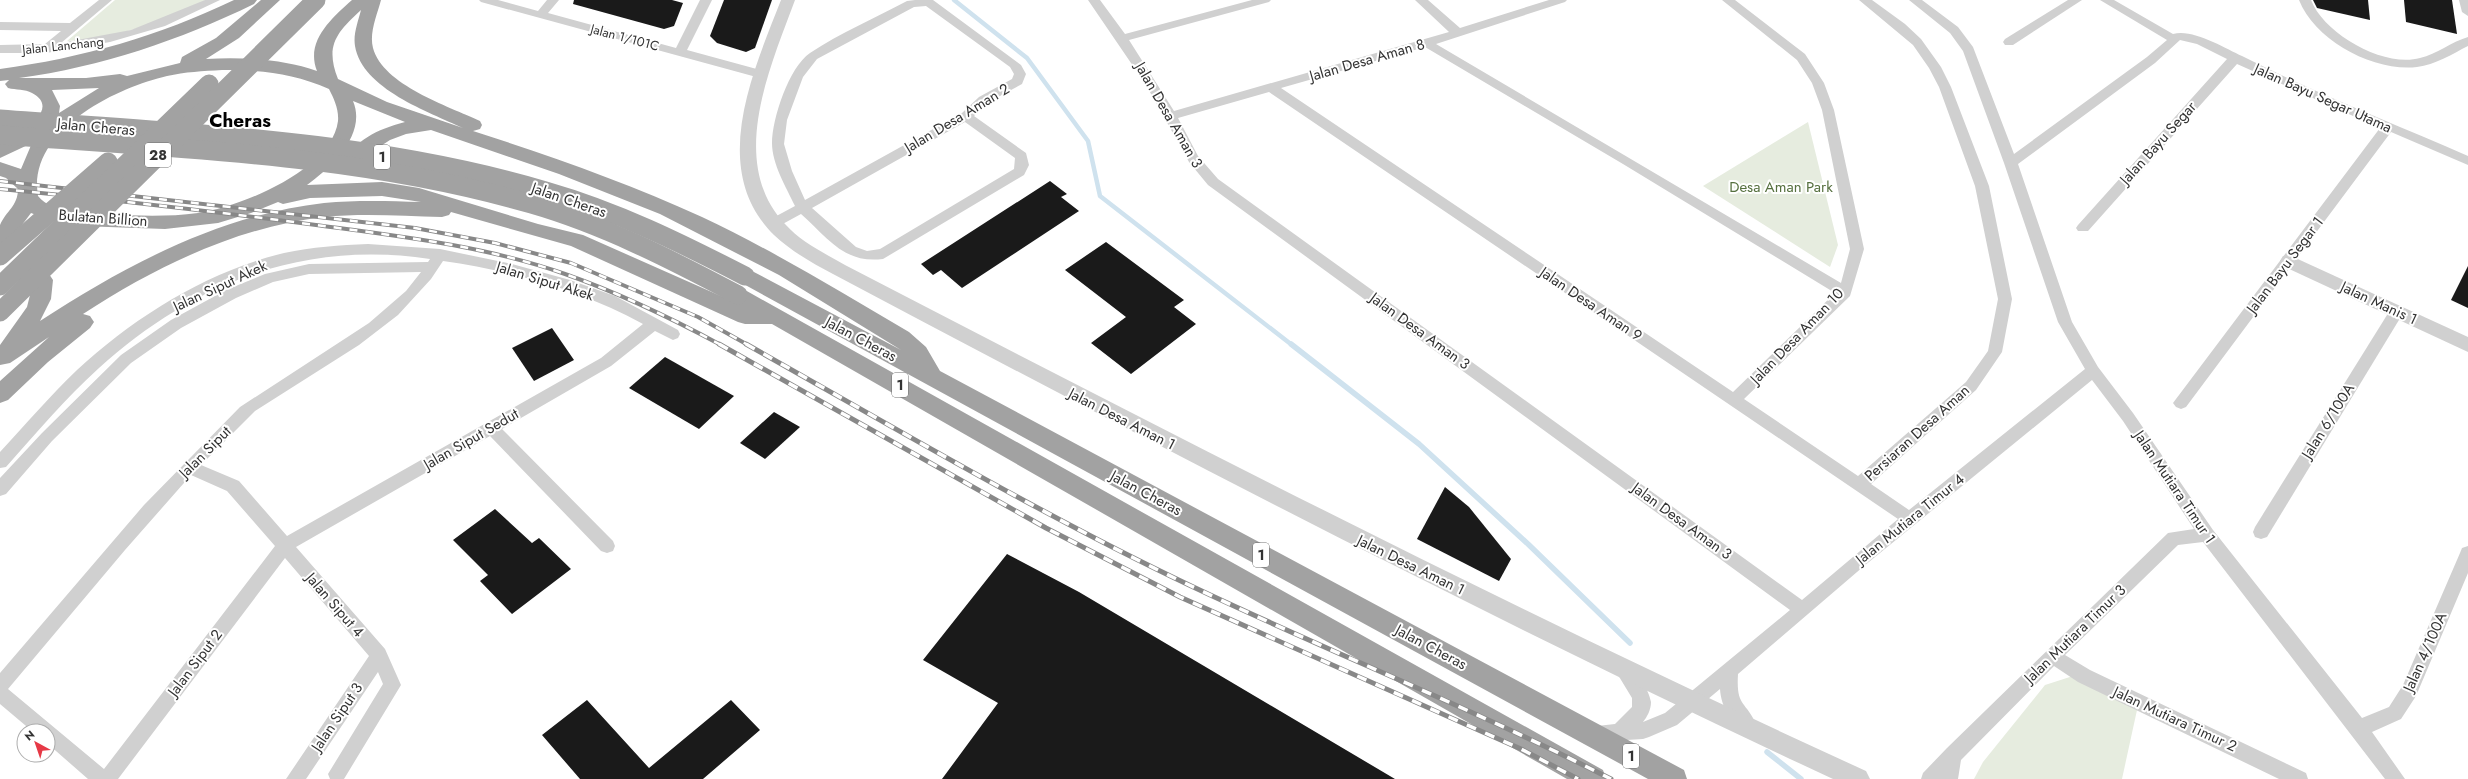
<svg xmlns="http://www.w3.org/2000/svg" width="2468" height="779" font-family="Jost,sans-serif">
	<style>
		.green { fill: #e6ecdf }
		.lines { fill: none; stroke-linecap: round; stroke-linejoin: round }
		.stream-far1 { stroke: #cfe2ee; stroke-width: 4.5 }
		.stream { stroke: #cfe2ee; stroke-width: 5.5 }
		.building { fill: #1a1a1a }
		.minor { fill: #d0d0d0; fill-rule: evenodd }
		.tertiary { fill: #d0d0d0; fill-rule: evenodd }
		.trunk { fill: #a2a2a2; fill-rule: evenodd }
		.rail-far1-casing { stroke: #888; stroke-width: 4 }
		.rail-casing { stroke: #888; stroke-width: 5 }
		.rail-far1 { stroke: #fff; stroke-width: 2.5; stroke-dasharray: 8; stroke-linecap: butt }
		.rail { stroke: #fff; stroke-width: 3.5; stroke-dasharray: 10; stroke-linecap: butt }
		.trunk-bridge { stroke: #a2a2a2; stroke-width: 19 }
		.labels { text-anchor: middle; stroke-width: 4; stroke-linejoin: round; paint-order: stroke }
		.far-street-label { font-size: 13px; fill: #333; stroke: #fff }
		.shield { fill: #fff; stroke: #707070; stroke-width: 1 }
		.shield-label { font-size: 14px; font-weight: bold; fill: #333 }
		.street-label { font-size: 15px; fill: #333; stroke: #fff }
		.park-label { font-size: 15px; fill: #56703f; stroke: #fff }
		.district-label { font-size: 19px; font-weight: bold; fill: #000; stroke: #fff }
	</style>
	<rect width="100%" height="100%" fill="#fff"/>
	<g class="green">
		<path d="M 115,0 L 206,0 C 157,22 122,38 67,41 Z"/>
		<path d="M 1808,122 L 1838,245 L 1830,267 L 1703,186 Z"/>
		<path d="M 2073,676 L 2137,710 L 2122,779 L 1974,779 L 1983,762 L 2045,685 Z"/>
	</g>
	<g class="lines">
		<path class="stream-far1" d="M 954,0 L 1027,58 L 1088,141 L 1100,196 L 1292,345"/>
		<g class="stream">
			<path d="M 1291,344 L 1419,444 L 1528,544 L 1630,643"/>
			<path d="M 1767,752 L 1801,779"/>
		</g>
	</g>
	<g class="building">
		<path d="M 574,0 L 672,0 L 683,3 L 674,26 L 664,29 L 573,4 Z"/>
		<path d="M 724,0 L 772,0 L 755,48 L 746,52 L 717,43 L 710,36 Z"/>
		<path d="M 2313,0 L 2368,0 L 2370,20 L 2317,8 Z"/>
		<path d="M 2404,0 L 2452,0 L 2457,34 L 2406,22 Z"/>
		<path d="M 1050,181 L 1067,194 L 1061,197 L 1079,211 L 962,288 L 941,270 L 933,275 L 921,264 Z"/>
		<path d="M 1106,242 L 1184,300 L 1174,307 L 1196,324 L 1131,374 L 1091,343 L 1126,317 L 1065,270 Z"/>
		<path d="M 2468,266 L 2468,308 L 2451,300 Z"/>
		<path d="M 552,328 L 574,360 L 534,381 L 512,348 Z"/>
		<path d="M 665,357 L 734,396 L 699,429 L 629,388 Z"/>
		<path d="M 774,412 L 800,427 L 765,459 L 740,443 Z"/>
		<path d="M 1445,487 L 1469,507 L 1511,559 L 1499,581 L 1417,539 Z"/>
		<path d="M 495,509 L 532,543 L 539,538 L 571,569 L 512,614 L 480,581 L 488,575 L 453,540 Z"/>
		<path d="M 1007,554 L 1079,592 L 1395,779 L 942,779 L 998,703 L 923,660 Z"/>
		<path d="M 587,700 L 649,768 L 731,700 L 760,730 L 703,779 L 580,779 L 542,735 Z"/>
	</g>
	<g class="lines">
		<g class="minor">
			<path d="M 99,0 L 112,0 L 61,43 L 131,30 L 205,0 L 220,0 L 165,26 L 110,42 L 46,53 L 0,53 L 0,45 L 45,44 L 61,31 L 0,30 L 0,22 L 70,23 Z"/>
			<path d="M 479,0 L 498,0 L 538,11 L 547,0 L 559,0 L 548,13 L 676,48 L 700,0 L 712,0 L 687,50 L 764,71 L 766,74 L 760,78 L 481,2 Z"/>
			<path d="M 915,0 L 933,0 L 1021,65 L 1026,74 L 1022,84 L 987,103 L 974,116 L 1026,153 L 1029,165 L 1024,175 L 883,259 C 844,264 828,238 801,214 L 779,226 L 769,226 L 767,223 L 769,220 L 795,206 C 786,187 772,164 772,143 C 772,119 789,67 810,53 C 840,33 875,18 907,1 ZM 926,6 L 1010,67 L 1014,74 L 1012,79 L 979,97 L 962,113 L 805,200 L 792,171 L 784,144 L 787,120 L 803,77 L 817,59 L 914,7 ZM 965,122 L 1015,158 L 1014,169 L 880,249 L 867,251 L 856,247 L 812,208 Z"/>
			<path d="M 1088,0 L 1100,0 L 1125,34 L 1252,0 L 1271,0 L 1269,2 L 1129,40 L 1174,111 L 1449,32 L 1415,0 L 1428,0 L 1460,28 L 1549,0 L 1567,0 L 1565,2 L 1436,44 L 1841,283 L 1850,249 L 1822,110 L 1812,83 L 1797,60 L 1722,0 L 1735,0 L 1805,54 L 1824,83 L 1834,110 L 1864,249 L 1850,296 L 1744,399 L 1858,476 L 1966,382 L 1988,351 L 1998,299 L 1975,186 L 1939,87 L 1929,68 L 1913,45 L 1859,0 L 1872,0 L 1905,24 L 1921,39 L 1941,67 L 1951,87 L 1989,186 L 2012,299 L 2002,352 L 1976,390 L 1871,484 L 1909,510 L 2085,369 L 2058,322 L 2004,163 L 1963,51 L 1950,33 L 1909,0 L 1922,0 L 1958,27 L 1973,47 L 2014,154 L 2147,57 L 2167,40 L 2100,0 L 2114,0 L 2173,34 C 2192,28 2225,48 2242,56 C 2315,93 2392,123 2468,156 L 2468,165 L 2391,132 L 2186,407 L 2181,409 L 2176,407 L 2173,403 L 2176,399 L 2380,128 L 2237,64 L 2088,231 L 2078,231 L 2076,228 L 2078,225 L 2227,59 L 2197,44 L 2180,40 L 2155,63 L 2018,164 L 2072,322 L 2098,367 L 2133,413 L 2213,530 L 2362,718 L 2389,707 L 2403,685 L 2460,553 L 2462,548 L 2468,546 L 2468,573 L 2416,696 L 2401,719 L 2372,732 L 2405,779 L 2385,779 L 2203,542 L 2178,545 L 2065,655 L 2090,670 L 2306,773 L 2308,779 L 2279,779 L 2078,682 L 2054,666 L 1961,760 L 1958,779 L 1921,779 L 1923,773 L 1947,748 L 2168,533 L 2194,529 L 2123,421 L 2092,380 L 1864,566 L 1738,674 C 1736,707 1745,700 1756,724 L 1753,730 L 1747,732 C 1731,726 1721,706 1720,689 L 1677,725 L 1649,737 L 1643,739 L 1594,742 L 1588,739 L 1585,733 L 1588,727 L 1615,724 L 1632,707 L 1632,698 L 1615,670 L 1618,664 L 1624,662 C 1636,667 1649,690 1651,702 C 1651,710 1647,717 1643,722 L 1665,713 L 1790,610 L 1208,185 L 1189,162 L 1146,85 ZM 1425,47 L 1623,164 L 1835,293 L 1733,392 L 1281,88 ZM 1269,92 L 1898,519 L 1802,600 L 1218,179 L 1198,156 L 1178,118 Z"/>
			<path d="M 2068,0 L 2082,0 L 2013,45 L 2005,45 L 2003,42 L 2005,39 Z"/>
			<path d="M 2299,0 L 2311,0 C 2324,34 2384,68 2420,58 C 2437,54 2451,42 2468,37 L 2468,46 C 2452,54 2435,65 2417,67 C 2374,72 2315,41 2299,0 Z"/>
			<path d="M 2459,0 L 2468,0 L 2468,16 L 2462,12 Z"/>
			<path d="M 368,244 L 440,249 L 512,264 L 570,280 L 615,296 L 678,330 L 680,334 L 678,338 L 673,340 L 655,331 L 611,366 L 502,429 L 613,541 L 615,546 L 613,551 L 607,553 L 601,551 L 490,436 L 296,547 L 385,649 L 401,685 L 344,779 L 330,779 L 328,774 L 383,684 L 378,672 L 306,779 L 286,779 L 369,656 L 285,558 L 118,779 L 88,779 L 48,744 L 48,731 L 32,731 L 0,704 L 0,673 L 144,505 L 240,407 L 369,323 L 406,291 L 421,272 L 309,274 L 273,282 L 236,298 L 181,328 L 131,363 L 52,441 L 6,494 L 0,496 L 0,478 L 42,433 L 121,355 L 171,320 L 226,290 L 265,274 L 309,264 L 428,262 L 430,259 C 303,240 193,283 99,368 C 66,398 36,433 6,467 L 0,468 L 0,452 C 26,424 50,396 77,370 C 134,317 208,271 284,253 C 312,247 340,245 368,244 ZM 443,261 C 513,271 581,290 643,324 L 601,358 L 287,536 L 239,481 L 201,465 L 255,411 L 359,345 L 398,315 L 431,279 ZM 191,475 L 227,491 L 275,546 L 104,769 L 8,689 L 125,550 Z"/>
			<path d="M 2397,306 L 2402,307 L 2404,311 L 2402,315 L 2267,537 L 2261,539 L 2255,537 L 2253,532 L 2255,527 L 2392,307 Z"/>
		</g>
		<g class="tertiary">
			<path d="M 781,0 L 795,0 C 770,68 727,162 785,224 C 801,242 824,253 845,265 C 1182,440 1520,613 1866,771 L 1870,779 L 1833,779 C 1494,621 1163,449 833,274 C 812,263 791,251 774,235 C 708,170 753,72 781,0 Z"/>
			<path d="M 2289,255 L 2468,337 L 2468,352 L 2283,266 L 2280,261 L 2283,256 Z"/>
		</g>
		<path class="trunk" d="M 234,0 L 257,0 L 254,4 C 180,40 101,67 19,78 L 86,78 L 120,74 L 127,76 L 180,63 L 182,57 L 216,38 L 261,0 L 280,0 L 239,38 L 206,59 C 243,57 282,59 317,71 C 305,41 332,18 352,0 L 381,0 C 377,15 369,33 373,48 C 383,85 448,106 480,121 L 482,125 L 480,129 L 473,131 C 551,156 628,183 702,217 C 774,251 841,292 909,332 L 926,347 L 940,371 L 1684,770 L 1687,779 L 1648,779 L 738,281 L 735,276 L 738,271 L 745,268 L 752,271 L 901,350 L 779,275 L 660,214 L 559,174 L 431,130 L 406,134 L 390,140 L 370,153 L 358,171 L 351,173 L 344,171 L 341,166 C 356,139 376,130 405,122 L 353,101 C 367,134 332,167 307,185 L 382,182 L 419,188 L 538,224 L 583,235 L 732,301 L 728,295 L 731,290 L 738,287 L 745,290 L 1603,770 L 1606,779 L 1567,779 L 772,324 L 745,324 L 738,322 L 571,246 L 451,212 L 449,215 L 442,217 C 403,216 363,213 324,217 C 237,227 155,267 83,314 L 90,316 L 94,322 L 90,328 L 48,362 L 8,400 L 0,403 L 0,381 L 49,337 L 10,363 L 0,365 L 0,345 L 27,307 L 33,283 L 29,280 L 12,276 L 9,271 L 12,266 C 27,261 45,265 53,280 L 51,299 L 40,321 C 126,265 220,215 324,203 C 356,200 388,201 421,202 L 382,196 L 310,198 L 283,204 L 278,202 L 251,213 L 218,223 L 165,229 L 80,226 L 50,220 L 31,213 L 7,245 L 0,247 C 0,241 0,231 0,225 C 6,211 18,206 18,189 L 6,178 L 0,176 L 0,162 L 21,169 L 32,143 L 0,158 L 0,144 C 14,137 64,110 32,93 C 25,89 16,90 8,88 L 5,84 L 9,80 L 0,81 L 0,69 C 82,58 159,36 234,0 ZM 361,10 C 358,22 353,34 355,46 C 362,89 429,112 463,128 L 387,102 L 338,79 C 325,46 336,33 361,10 ZM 222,70 C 260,70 293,73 329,89 C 334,99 339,109 338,121 C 332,170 240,207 198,213 C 168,217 137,216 106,214 C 85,213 53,214 38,196 C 27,131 115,88 167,76 C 185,72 203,71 222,70 ZM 99,88 L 59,113 L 60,106 L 52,90 Z"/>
		<g class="rail-far1-casing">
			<g id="rail-far1">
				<path d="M 0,181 L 415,228 L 495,243 L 571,263 L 698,317 L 748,345"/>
				<path d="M 0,189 C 106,199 211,211 316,225 C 398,236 486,246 565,274 C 619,293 671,318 721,345"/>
			</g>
		</g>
		<g class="rail-casing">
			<g id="rail">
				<path d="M 719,344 L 1046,528 L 1180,597 L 1521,749 L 1578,779"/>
				<path d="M 746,344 C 892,426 1036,512 1187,584 C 1327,651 1472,708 1611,779"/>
			</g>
		</g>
		<use href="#rail-far1" class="rail-far1"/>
		<use href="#rail" class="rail"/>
		<g class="trunk-bridge">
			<path d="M 0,119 C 183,133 370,139 546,191 C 616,211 681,243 745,276"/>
			<path d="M 0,135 C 178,149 359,154 531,204 C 604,225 672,260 738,295"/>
			<path d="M 0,256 L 108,162"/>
			<path d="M 0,286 L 209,84"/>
			<path d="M 0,312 L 316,0"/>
		</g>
	</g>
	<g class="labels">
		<g class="far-street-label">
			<text transform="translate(625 37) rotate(15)" y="5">Jalan 1/101C</text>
			<text transform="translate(63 45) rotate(-6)" y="5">Jalan Lanchang</text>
		</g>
		<g class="shield">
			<rect x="145" y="143" width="26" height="24" rx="3"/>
			<rect x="374" y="145" width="16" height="24" rx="3"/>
			<rect x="892" y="373" width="16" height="24" rx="3"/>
			<rect x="1253" y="543" width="16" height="24" rx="3"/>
			<rect x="1623" y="744" width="16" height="24" rx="3"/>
		</g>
		<g class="shield-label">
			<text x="158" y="160">28</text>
			<text x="382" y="162">1</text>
			<text x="900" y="390">1</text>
			<text x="1261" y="560">1</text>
			<text x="1631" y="761">1</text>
		</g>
		<g class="street-label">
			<text transform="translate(1367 60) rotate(-16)" y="5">Jalan Desa Aman 8</text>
			<text transform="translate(2323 98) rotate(24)" y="5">Jalan Bayu Segar Utama</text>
			<text transform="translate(1169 115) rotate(60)" y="5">Jalan Desa Aman 3</text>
			<text transform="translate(957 118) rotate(-31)" y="5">Jalan Desa Aman 2</text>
			<text transform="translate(96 127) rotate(5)" y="5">Jalan Cheras</text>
			<text transform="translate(2158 143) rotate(-48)" y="5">Jalan Bayu Segar</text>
			<text transform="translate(569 200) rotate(19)" y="5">Jalan Cheras</text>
			<text transform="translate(103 218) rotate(4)" y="5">Bulatan Billion</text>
			<text transform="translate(2285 265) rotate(-53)" y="5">Jalan Bayu Segar 1</text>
			<text transform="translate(545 281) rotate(17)" y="5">Jalan Siput Akek</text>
			<text transform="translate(220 286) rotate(-25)" y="5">Jalan Siput Akek</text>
			<text transform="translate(2379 303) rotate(25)" y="5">Jalan Manis 1</text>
			<text transform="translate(1591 304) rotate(34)" y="5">Jalan Desa Aman 9</text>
			<text transform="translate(1420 331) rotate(36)" y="5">Jalan Desa Aman 3</text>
			<text transform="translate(1797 336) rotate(-46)" y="5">Jalan Desa Aman 10</text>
			<text transform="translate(861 339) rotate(28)" y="5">Jalan Cheras</text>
			<text transform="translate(1122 419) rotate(27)" y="5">Jalan Desa Aman 1</text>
			<text transform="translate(2328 421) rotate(-58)" y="5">Jalan 6/100A</text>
			<text transform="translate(1917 433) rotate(-42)" y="5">Persiaran Desa Aman</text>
			<text transform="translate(471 439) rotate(-30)" y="5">Jalan Siput Sedut</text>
			<text transform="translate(205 452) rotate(-45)" y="5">Jalan Siput</text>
			<text transform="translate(2175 487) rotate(56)" y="5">Jalan Mutiara Timur 1</text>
			<text transform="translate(1146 493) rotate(28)" y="5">Jalan Cheras</text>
			<text transform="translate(1910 519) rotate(-39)" y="5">Jalan Mutiara Timur 4</text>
			<text transform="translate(1682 521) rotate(36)" y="5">Jalan Desa Aman 3</text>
			<text transform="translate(1411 565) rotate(26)" y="5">Jalan Desa Aman 1</text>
			<text transform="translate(335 605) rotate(49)" y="5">Jalan Siput 4</text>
			<text transform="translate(2075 634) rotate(-44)" y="5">Jalan Mutiara Timur 3</text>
			<text transform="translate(1431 647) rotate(28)" y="5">Jalan Cheras</text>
			<text transform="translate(2425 652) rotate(-66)" y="5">Jalan 4/100A</text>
			<text transform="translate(195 663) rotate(-53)" y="5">Jalan Siput 2</text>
			<text transform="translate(337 717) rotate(-56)" y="5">Jalan Siput 3</text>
			<text transform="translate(2175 719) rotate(25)" y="5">Jalan Mutiara Timur 2</text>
		</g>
		<g class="park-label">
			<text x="1781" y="192">Desa Aman Park</text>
		</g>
		<g class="district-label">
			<text x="240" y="127">Cheras</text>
		</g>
	</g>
	<g transform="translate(36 743) rotate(320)"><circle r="19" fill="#ffffff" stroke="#adadad"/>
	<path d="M0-3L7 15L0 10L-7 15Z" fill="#e63946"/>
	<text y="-6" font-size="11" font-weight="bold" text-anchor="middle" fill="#333333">N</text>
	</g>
</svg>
